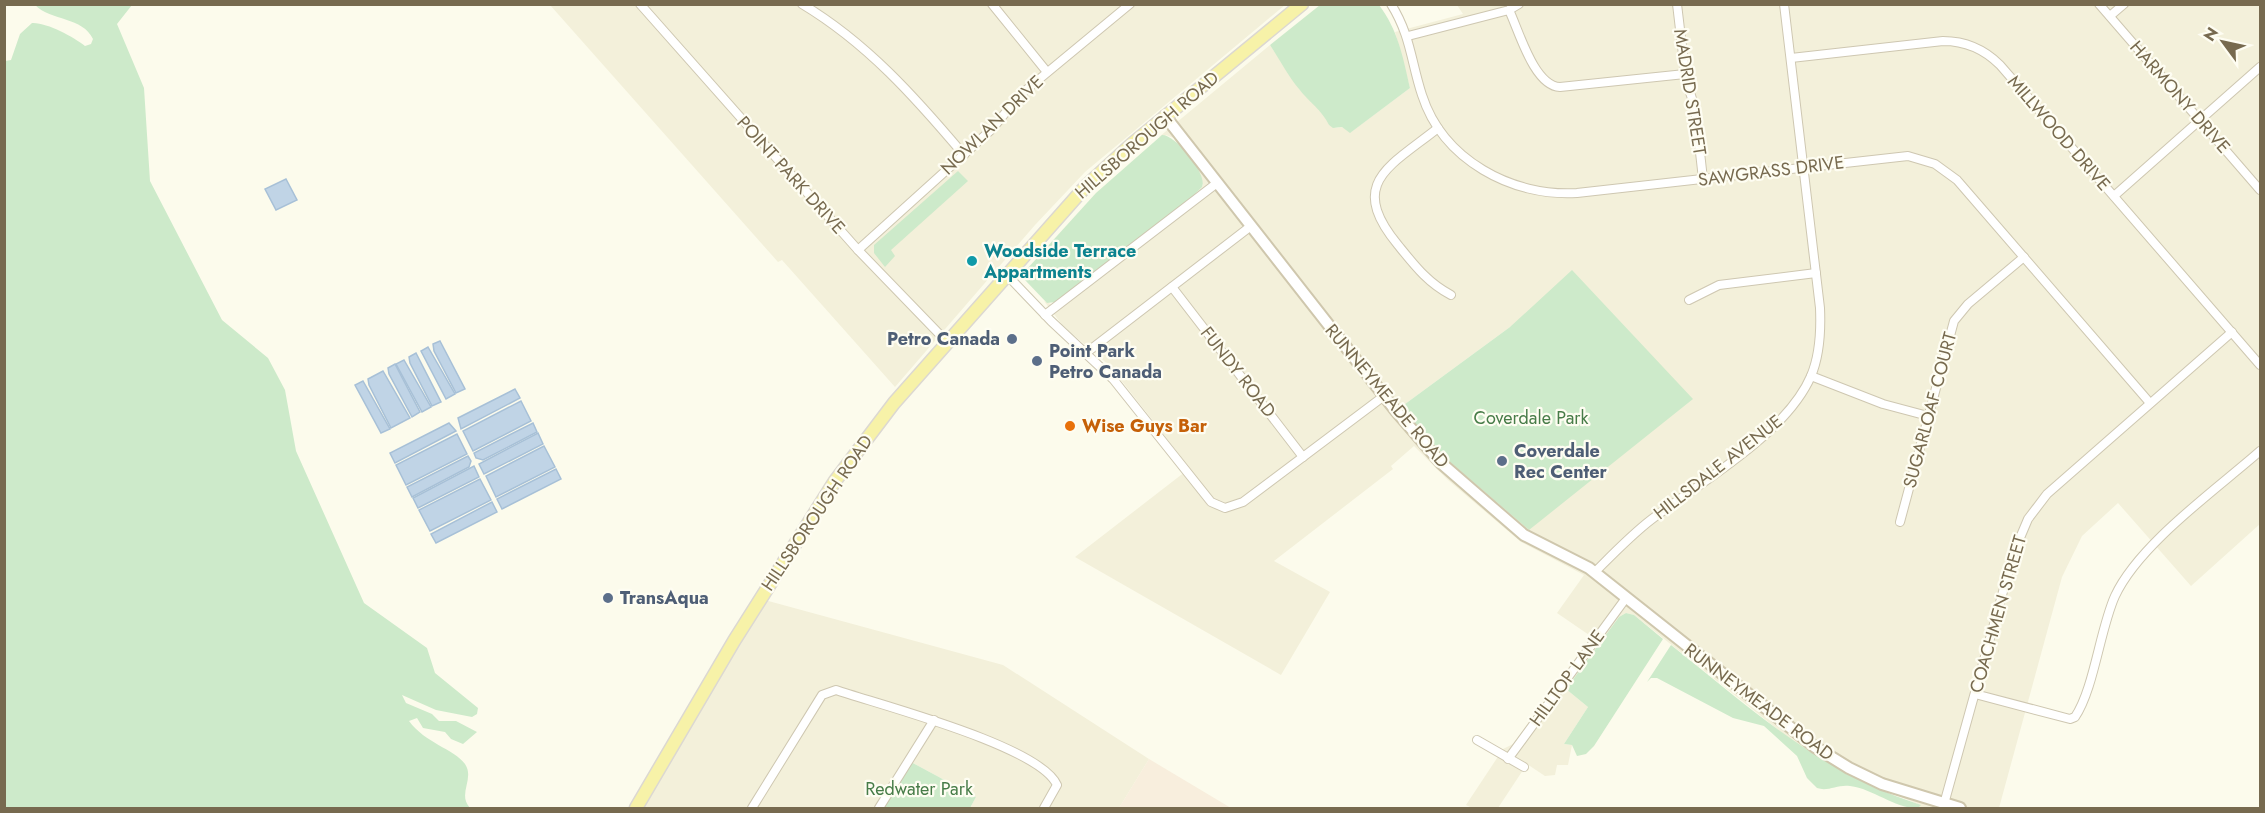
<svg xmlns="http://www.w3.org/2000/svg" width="2265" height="813" font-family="Jost,sans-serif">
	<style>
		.residential { fill: #f3f0da; fill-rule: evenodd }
		.commercial { fill: #f8eedd }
		.green { fill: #cdeaca }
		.water { fill: #c0d4e6; stroke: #a7c0d7; stroke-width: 1.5 }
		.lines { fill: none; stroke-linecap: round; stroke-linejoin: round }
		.street-casing { stroke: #cec7b1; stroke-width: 10 }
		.secondary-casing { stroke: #cfc7ad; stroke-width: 14 }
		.primary-casing { stroke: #dcd8d1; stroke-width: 15 }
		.street { stroke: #fff; stroke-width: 8 }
		.secondary { stroke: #fff; stroke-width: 10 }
		.primary { stroke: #f7f2a8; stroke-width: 12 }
		.culture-dot { fill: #0f9aa8; stroke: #fefdf2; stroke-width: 2 }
		.service-dot { fill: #5c6f8a; stroke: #fefdf2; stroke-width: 2 }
		.food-dot { fill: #e8710a; stroke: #fefdf2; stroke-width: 2 }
		.labels { text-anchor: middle; stroke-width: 4.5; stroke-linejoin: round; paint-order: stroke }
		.street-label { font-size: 18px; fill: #776a4f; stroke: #fefdf2 }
		.culture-label { font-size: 18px; font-weight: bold; fill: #0d838f; stroke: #fefdf2; text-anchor: start }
		.service-label { font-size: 18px; font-weight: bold; fill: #4e5e75; stroke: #fefdf2; text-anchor: start }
		.park-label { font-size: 18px; fill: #477c48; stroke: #fefdf2 }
		.food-label { font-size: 18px; font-weight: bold; fill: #c56008; stroke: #fefdf2; text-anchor: start }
	</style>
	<rect width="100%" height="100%" fill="#fcfbec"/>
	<g class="residential">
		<path d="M 550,5 L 1285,5 L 1085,172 L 1035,225 L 895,387 L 782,260 L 778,262 Z"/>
		<path d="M 1457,5 L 2260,5 L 2260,524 L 2191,586 L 2118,503 L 2082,536 L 2062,577 L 1999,808 L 1918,808 L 1920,805 L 1843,773 L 1791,740 L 1634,615 L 1626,613 L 1619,617 L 1566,689 L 1588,707 L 1564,744 L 1572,745 L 1568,765 L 1557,765 L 1555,775 L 1545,776 L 1527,764 L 1498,808 L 1472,808 L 1466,805 L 1503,749 L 1513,744 L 1592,637 L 1557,613 L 1584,575 L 1521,542 L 1448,480 L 1414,446 L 1391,466 L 1393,469 L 1274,561 L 1330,592 L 1281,675 L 1075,557 L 1190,468 L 1110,366 L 1063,326 L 1044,301 L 1051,304 L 1060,300 L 1187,202 L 1202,187 L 1203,185 L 1174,138 L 1166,135 L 1159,137 L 1270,45 L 1300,90 L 1313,101 L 1328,119 L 1329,125 L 1336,128 L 1342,127 L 1351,132 L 1410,88 L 1395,32 L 1463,14 ZM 1510,327 L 1529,530 L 1450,462 L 1401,407 Z"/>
		<path d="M 761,599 L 1003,665 L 1149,759 L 1119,808 L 970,808 L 976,797 L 911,762 L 883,808 L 636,808 Z"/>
	</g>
	<path class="commercial" d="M 1149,759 L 1231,808 L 1119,808 Z"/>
	<g class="green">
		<path d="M 35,5 L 132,5 L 117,24 L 144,88 L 150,181 L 222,320 L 268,358 L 285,390 L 296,451 L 364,603 L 427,648 L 435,673 L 478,708 L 477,714 L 472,717 L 436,710 L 402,695 L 406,703 L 432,714 L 439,721 L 456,721 L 477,732 L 463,744 L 451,739 L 445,732 L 423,728 L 417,718 L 409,721 C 425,743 454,749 465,764 C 475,779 457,794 470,808 L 5,808 L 5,61 L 11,60 L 20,34 L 32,23 C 46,22 74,37 85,46 L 91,44 L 93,39 C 83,17 51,21 35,5 Z"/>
		<path d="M 1320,5 L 1379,5 C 1398,30 1403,57 1410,88 L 1350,133 L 1342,127 L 1333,128 L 1329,125 C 1322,110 1309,102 1299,89 C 1288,76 1280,60 1270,45 Z"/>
		<path d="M 1162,135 C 1175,134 1208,174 1202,187 L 1187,202 L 1056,302 L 1047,303 L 1025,280 L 1027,269 L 1096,193 Z"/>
		<path d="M 958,171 L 968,181 L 891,250 L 895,256 L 885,267 L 874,253 L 874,245 Z"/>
		<path d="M 1572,270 L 1693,399 L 1529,530 L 1450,462 L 1401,407 L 1510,327 Z"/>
		<path d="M 1626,613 L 1634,615 L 1663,639 L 1594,746 L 1586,754 L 1577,756 L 1572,745 L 1564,744 L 1588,707 L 1566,689 L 1619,617 Z"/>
		<path d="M 1671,645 C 1753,710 1819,772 1921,805 L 1918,808 C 1895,809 1874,789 1850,786 C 1838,784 1828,792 1817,788 L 1807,778 L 1797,756 L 1764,726 L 1733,718 L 1657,678 L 1651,678 L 1647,682 Z"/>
		<path d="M 911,762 L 976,797 L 970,808 L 883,808 Z"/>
	</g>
	<g class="water">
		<path d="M 286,179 L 297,200 L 276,210 L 265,189 Z"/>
		<path d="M 440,341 L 465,389 L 456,393 L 434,351 L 433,344 Z"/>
		<path d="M 428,347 L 455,394 L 446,399 L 421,351 Z"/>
		<path d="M 416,353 L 441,402 L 432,406 L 410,363 L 409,357 Z"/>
		<path d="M 404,360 L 431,407 L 422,412 L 396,364 Z"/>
		<path d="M 395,364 L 420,412 L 412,417 L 389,374 L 388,368 Z"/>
		<path d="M 383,371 L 410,418 L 391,428 L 369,385 L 368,379 Z"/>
		<path d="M 363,381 L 390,429 L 381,433 L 355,385 Z"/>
		<path d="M 515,389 L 520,398 L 461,429 L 458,418 Z"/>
		<path d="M 521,401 L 531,421 L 473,451 L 463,431 Z"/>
		<path d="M 449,423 L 456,431 L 395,463 L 390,453 Z"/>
		<path d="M 533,423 L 537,432 L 483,460 L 476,458 L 474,453 Z"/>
		<path d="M 538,433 L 543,444 L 484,474 L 479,464 Z"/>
		<path d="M 457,434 L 467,454 L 406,485 L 396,465 Z"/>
		<path d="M 544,446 L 555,467 L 496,497 L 486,476 Z"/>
		<path d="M 468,456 L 471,461 L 469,467 L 412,497 L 407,487 Z"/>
		<path d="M 474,466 L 479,477 L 418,508 L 413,498 Z"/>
		<path d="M 556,469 L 561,479 L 502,509 L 497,499 Z"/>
		<path d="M 480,479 L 491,500 L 430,531 L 419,510 Z"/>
		<path d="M 492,502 L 497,512 L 436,543 L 431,534 Z"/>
	</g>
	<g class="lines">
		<g class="street-casing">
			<g id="street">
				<path d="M 640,4 L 858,250 L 947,342"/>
				<path d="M 802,4 C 867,43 915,97 964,155"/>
				<path d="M 992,4 L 1047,72"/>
				<path d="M 1391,4 C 1411,36 1411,62 1422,95 C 1443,160 1512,197 1577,193 L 1908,156 L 1935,164 L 1957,180 L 2150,403"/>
				<path d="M 1677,4 L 1686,80 L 1695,108 L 1703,179"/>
				<path d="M 2099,4 L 2260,190"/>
				<path d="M 1509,10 C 1519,31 1534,86 1560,87 L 1685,74"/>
				<path d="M 2110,16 L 2124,4"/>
				<path d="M 1408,36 L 1509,10 L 1519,4"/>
				<path d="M 1791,58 L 1943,41 C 1966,41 1984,49 2000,65 L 2260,365"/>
				<path d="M 1438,128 C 1389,167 1347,183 1398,245 C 1415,266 1428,283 1451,295"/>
				<path d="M 2114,196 L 2260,67"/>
				<path d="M 858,250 L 992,129 L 1020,95 L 1130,4"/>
				<path d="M 1006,274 L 1051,321 L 1113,379 L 1211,502 L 1225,508 L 1243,502 L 1384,396"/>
				<path d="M 1172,287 L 1303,457"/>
				<path d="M 1689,300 L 1719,285 L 1816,273"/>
				<path d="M 1045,315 L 1217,183"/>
				<path d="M 1086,353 L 1251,226"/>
				<path d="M 1811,376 L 1883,404 L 1928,416"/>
				<path d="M 1900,522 L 1954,321 L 1968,304 L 2024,257"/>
				<path d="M 1595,572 C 1613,554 1631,535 1652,519 C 1701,482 1786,434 1811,376 C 1820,355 1821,331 1820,308 L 1784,4"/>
				<path d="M 1975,694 L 2070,719 L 2075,717 C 2094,689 2100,629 2115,596 C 2139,544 2217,489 2260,451"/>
				<path d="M 1477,740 L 1524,767"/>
				<path d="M 1508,759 L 1626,598"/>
				<path d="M 1944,804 L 2014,552 L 2028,519 L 2047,494 L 2232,332"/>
				<path d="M 752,808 L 822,695 L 836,690 C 880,705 1040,746 1057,785 L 1044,808"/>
				<path d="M 879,808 L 934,720"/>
			</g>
		</g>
		<g class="secondary-casing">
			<path id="secondary" d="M 1165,116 L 1396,411 L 1441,463 L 1524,535 L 1589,568 L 1815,747 L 1849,768 L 1882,784 L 1960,808"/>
		</g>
		<g class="primary-casing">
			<path id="primary" d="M 636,808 L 734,641 L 835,481 L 894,403 L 1086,186 L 1132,144 L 1302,4"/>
		</g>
		<use href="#street" class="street"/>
		<use href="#secondary" class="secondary"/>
		<use href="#primary" class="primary"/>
	</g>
	<circle class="culture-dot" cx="972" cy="261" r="6"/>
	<g class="service-dot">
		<circle cx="1012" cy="339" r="6"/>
		<circle cx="1037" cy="361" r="6"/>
		<circle cx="1502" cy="461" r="6"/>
		<circle cx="608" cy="598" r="6"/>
	</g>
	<circle class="food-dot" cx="1070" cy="426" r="6"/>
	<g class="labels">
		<g class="street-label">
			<text transform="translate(1690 92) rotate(81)" y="6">MADRID STREET</text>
			<text transform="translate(2180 97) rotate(49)" y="6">HARMONY DRIVE</text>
			<text transform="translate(992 125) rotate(-44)" y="6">NOWLAN DRIVE</text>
			<text transform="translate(2059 133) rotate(49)" y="6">MILLWOOD DRIVE</text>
			<text transform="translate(1147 135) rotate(-41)" y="6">HILLSBOROUGH ROAD</text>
			<text transform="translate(1771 171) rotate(-7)" y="6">SAWGRASS DRIVE</text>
			<text transform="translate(791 175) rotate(48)" y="6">POINT PARK DRIVE</text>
			<text transform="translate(1238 372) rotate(52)" y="6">FUNDY ROAD</text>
			<text transform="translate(1387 396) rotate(50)" y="6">RUNNEYMEADE ROAD</text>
			<text transform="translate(1930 410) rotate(-75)" y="6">SUGARLOAF COURT</text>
			<text transform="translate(1718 467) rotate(-38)" y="6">HILLSDALE AVENUE</text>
			<text transform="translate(817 513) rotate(-56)" y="6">HILLSBOROUGH ROAD</text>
			<text transform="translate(1998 614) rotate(-74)" y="6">COACHMEN STREET</text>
			<text transform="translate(1567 678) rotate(-54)" y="6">HILLTOP LANE</text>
			<text transform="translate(1759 702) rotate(37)" y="6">RUNNEYMEADE ROAD</text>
		</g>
		<g class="culture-label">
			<text x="984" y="257">Woodside Terrace<tspan x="984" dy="21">Appartments</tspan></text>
		</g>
		<g class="service-label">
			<text x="1000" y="345" text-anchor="end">Petro Canada</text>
			<text x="1049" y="357">Point Park<tspan x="1049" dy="21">Petro Canada</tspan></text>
			<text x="1514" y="457">Coverdale<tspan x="1514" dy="21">Rec Center</tspan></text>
			<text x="620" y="604">TransAqua</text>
		</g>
		<g class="park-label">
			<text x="1531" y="424">Coverdale Park</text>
			<text x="919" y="795">Redwater Park</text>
		</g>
		<g class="food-label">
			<text x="1082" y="432">Wise Guys Bar</text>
		</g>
	</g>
	<rect width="2265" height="813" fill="none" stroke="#776a4f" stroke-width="12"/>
	<g transform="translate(2223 42) rotate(303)" stroke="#fefdf2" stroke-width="4.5" paint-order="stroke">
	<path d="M0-4.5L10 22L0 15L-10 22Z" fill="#776a4f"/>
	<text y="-9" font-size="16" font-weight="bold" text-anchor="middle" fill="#776a4f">N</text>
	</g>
</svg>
